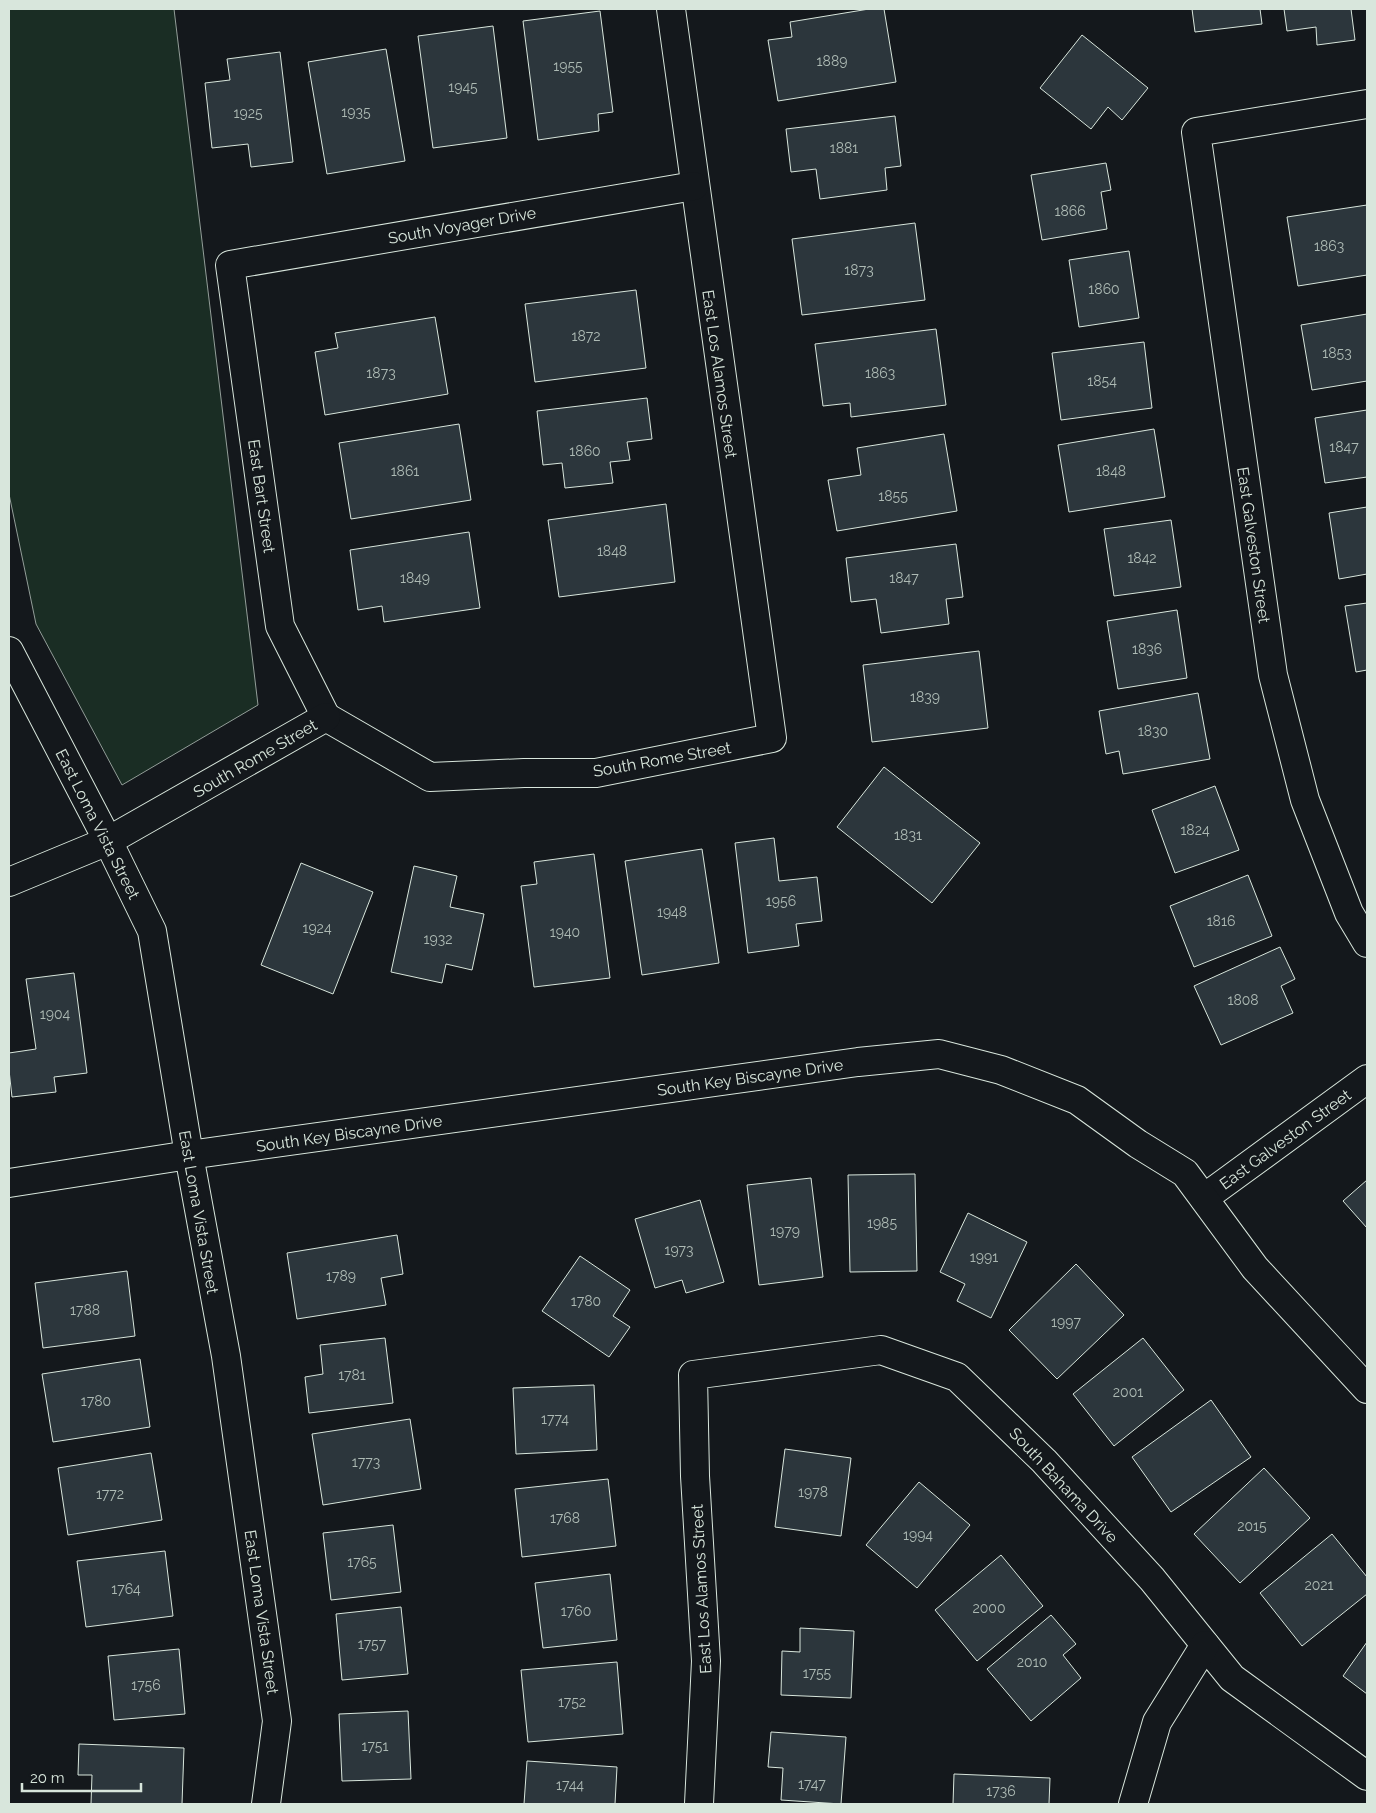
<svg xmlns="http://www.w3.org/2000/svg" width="1376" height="1813" font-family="Raleway,sans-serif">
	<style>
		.green { fill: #1a2d24; stroke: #939e99 }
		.building { fill: #2c363c; stroke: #d8e6dc }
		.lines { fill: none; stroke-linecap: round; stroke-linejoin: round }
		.minor-casing { stroke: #d8e6dc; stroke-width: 30 }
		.tertiary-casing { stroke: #d8e6dc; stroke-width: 30 }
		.minor { stroke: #14181c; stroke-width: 28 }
		.tertiary { stroke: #14181c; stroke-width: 28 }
		.labels { text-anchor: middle; stroke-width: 4; stroke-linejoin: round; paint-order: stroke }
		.number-label { font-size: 14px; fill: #adbab4 }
		.street-label { font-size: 16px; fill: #d8e6dc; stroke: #14181c }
	</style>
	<rect width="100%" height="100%" fill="#14181c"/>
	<path class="green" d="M 9,9 L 174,9 L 258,705 L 122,785 L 36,624 L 9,494 Z"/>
	<g class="building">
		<path d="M 869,9 L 884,9 L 896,82 L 778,101 L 768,40 L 792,37 L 790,22 Z"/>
		<path d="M 1192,9 L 1260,9 L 1262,24 L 1195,32 Z"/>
		<path d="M 1284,9 L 1351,9 L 1355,40 L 1317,45 L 1316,27 L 1287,31 Z"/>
		<path d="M 600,11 L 613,112 L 598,114 L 599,131 L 538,140 L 523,21 Z"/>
		<path d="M 493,26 L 507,138 L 433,148 L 418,36 Z"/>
		<path d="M 1082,35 L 1148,88 L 1122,120 L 1108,107 L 1091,129 L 1040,88 Z"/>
		<path d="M 386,49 L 405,161 L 327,174 L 308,62 Z"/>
		<path d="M 280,52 L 293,162 L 251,167 L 248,144 L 212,148 L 205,83 L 230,80 L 227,59 Z"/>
		<path d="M 895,116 L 901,166 L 885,168 L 887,190 L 820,199 L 816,169 L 791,172 L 786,129 Z"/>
		<path d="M 1106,163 L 1111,190 L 1101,192 L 1107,229 L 1042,240 L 1031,175 Z"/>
		<path d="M 1367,205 L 1367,275 L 1298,286 L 1287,217 Z"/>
		<path d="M 915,223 L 925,300 L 802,315 L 792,239 Z"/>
		<path d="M 1129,251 L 1139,318 L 1079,327 L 1069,260 Z"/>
		<path d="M 636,290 L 646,368 L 535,382 L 525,304 Z"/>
		<path d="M 1367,314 L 1367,381 L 1312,390 L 1301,325 Z"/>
		<path d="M 435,317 L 448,394 L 325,415 L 315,352 L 338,348 L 335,333 Z"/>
		<path d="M 936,329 L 946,405 L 851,417 L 850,403 L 823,406 L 815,344 Z"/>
		<path d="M 1144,342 L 1152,408 L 1061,420 L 1052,353 Z"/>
		<path d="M 647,398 L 652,439 L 627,442 L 630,460 L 610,462 L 613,483 L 565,488 L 562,463 L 543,465 L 537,411 Z"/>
		<path d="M 1367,410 L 1367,477 L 1325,483 L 1315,418 Z"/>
		<path d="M 459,424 L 471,500 L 351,519 L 339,443 Z"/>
		<path d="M 1154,429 L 1165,497 L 1069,512 L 1058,445 Z"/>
		<path d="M 944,434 L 957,511 L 837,531 L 828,480 L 861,475 L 857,448 Z"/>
		<path d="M 666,504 L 675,582 L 559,597 L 548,520 Z"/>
		<path d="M 1367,507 L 1367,574 L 1339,579 L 1329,513 Z"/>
		<path d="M 1171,520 L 1181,587 L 1114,596 L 1104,529 Z"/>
		<path d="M 469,532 L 480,608 L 384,622 L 382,606 L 358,610 L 350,550 Z"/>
		<path d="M 956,544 L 963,597 L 946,599 L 949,624 L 881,633 L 876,599 L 851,602 L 846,558 Z"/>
		<path d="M 1367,603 L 1367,670 L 1356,672 L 1345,606 Z"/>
		<path d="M 1177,610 L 1187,678 L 1118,689 L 1107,621 Z"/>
		<path d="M 979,651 L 988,728 L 872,742 L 863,665 Z"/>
		<path d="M 1198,693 L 1210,759 L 1123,774 L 1119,751 L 1106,754 L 1099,711 Z"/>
		<path d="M 884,767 L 980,843 L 932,903 L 837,827 Z"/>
		<path d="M 1215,786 L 1239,850 L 1175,873 L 1152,810 Z"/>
		<path d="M 774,838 L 779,881 L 817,877 L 822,921 L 796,924 L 799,946 L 748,953 L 735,843 Z"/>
		<path d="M 702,849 L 719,963 L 642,975 L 625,861 Z"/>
		<path d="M 594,854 L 610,978 L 534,987 L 521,886 L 537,884 L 534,862 Z"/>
		<path d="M 301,863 L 373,892 L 333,994 L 261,965 Z"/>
		<path d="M 414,866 L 457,876 L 450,907 L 484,914 L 472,970 L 446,964 L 442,983 L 391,972 Z"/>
		<path d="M 1248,875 L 1272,936 L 1194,967 L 1170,906 Z"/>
		<path d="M 1280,947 L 1295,979 L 1281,986 L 1293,1013 L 1221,1045 L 1194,986 Z"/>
		<path d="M 74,973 L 87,1073 L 54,1077 L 56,1092 L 12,1097 L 9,1070 L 9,1053 L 36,1049 L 26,979 Z"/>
		<path d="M 915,1174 L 917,1271 L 850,1272 L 848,1175 Z"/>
		<path d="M 811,1178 L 823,1277 L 759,1285 L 747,1185 Z"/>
		<path d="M 1367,1180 L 1367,1228 L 1343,1201 Z"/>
		<path d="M 700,1200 L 724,1282 L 686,1293 L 682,1280 L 655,1288 L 635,1219 Z"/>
		<path d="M 968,1213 L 1027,1242 L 991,1318 L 957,1301 L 965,1284 L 940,1272 Z"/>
		<path d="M 397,1235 L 403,1274 L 381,1278 L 386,1305 L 297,1319 L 287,1253 Z"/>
		<path d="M 580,1256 L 630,1290 L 613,1316 L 630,1327 L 609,1357 L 542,1311 Z"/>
		<path d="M 1076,1264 L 1124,1315 L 1057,1379 L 1009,1330 Z"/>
		<path d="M 127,1271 L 135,1336 L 43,1348 L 35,1283 Z"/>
		<path d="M 385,1338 L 393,1403 L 309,1413 L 305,1377 L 323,1374 L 320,1345 Z"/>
		<path d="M 1143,1338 L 1184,1390 L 1114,1446 L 1073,1394 Z"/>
		<path d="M 140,1359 L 150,1427 L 53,1442 L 42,1374 Z"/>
		<path d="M 594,1385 L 597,1450 L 516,1454 L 513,1388 Z"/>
		<path d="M 1211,1400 L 1251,1457 L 1171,1512 L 1132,1457 Z"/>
		<path d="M 410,1419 L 421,1489 L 323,1505 L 312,1434 Z"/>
		<path d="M 785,1449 L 851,1458 L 841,1536 L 775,1527 Z"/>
		<path d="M 151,1453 L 162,1520 L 68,1535 L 58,1468 Z"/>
		<path d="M 1264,1468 L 1310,1518 L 1240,1583 L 1194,1534 Z"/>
		<path d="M 608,1479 L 616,1546 L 522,1557 L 515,1489 Z"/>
		<path d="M 919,1482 L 970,1525 L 917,1588 L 866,1545 Z"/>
		<path d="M 393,1525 L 401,1592 L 331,1600 L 323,1533 Z"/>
		<path d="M 1332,1534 L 1367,1577 L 1367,1594 L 1302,1646 L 1260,1593 Z"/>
		<path d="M 165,1551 L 173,1616 L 86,1627 L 77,1561 Z"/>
		<path d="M 1001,1555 L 1043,1606 L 977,1661 L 935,1610 Z"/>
		<path d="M 610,1574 L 617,1640 L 543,1648 L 535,1583 Z"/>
		<path d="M 401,1607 L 408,1674 L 342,1680 L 336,1614 Z"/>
		<path d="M 1051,1615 L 1076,1644 L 1063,1655 L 1081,1678 L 1031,1721 L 987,1669 Z"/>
		<path d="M 800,1628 L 854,1631 L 851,1698 L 781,1695 L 782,1651 L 800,1652 Z"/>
		<path d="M 1367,1642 L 1367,1694 L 1343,1676 Z"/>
		<path d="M 179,1649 L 185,1714 L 114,1720 L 108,1656 Z"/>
		<path d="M 617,1662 L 623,1734 L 528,1742 L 521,1670 Z"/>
		<path d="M 408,1711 L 411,1779 L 342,1781 L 339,1714 Z"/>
		<path d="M 771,1732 L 846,1737 L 841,1804 L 781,1800 L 783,1768 L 768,1767 Z"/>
		<path d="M 79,1744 L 184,1748 L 182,1804 L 91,1804 L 92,1775 L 78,1775 Z"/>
		<path d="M 527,1761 L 617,1767 L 615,1804 L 524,1804 Z"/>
		<path d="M 954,1774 L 1050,1778 L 1049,1804 L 953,1804 Z"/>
	</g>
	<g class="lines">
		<g class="minor-casing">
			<g id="minor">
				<path d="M 1367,104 L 1196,132 L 1273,675 L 1305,800 L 1349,913 L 1367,943"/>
				<path d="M 9,651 L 108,841 L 152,931 L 189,1155 L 226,1356 L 277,1721 L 266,1804"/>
				<path d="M 326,717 L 430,777 L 524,773 L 596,773 L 772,738 L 671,9"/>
				<path d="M 326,717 L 280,626 L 230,265 L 694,186"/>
				<path d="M 9,882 L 108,841 L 326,717"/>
				<path d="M 1204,1198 L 1367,1079"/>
				<path d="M 699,1804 L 706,1661 L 695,1476 L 693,1375 L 881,1350 L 957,1377 L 1044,1461 L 1152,1579 L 1232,1678 L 1367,1776"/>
				<path d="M 1133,1804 L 1157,1722 L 1205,1645"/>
			</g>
		</g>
		<g class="tertiary-casing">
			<path id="tertiary" d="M 9,1183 L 189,1155 L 858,1062 L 939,1054 L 1001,1070 L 1077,1100 L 1138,1144 L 1185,1173 L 1255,1268 L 1367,1389"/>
		</g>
		<use href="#minor" class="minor"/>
		<use href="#tertiary" class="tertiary"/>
	</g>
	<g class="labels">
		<g class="number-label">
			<text x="832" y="66">1889</text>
			<text x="568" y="71">1955</text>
			<text x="463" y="92">1945</text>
			<text x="356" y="117">1935</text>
			<text x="248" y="118">1925</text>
			<text x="844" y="153">1881</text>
			<text x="1070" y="216">1866</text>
			<text x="1329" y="251">1863</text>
			<text x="859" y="275">1873</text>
			<text x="1104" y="294">1860</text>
			<text x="586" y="341">1872</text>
			<text x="1337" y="358">1853</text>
			<text x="381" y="378">1873</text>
			<text x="880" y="378">1863</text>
			<text x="1102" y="386">1854</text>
			<text x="1344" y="452">1847</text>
			<text x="585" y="456">1860</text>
			<text x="405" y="476">1861</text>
			<text x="1111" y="476">1848</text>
			<text x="893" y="501">1855</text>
			<text x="612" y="556">1848</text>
			<text x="1142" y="563">1842</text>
			<text x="415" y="583">1849</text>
			<text x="904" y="583">1847</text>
			<text x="1147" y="654">1836</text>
			<text x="925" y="702">1839</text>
			<text x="1153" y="736">1830</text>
			<text x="1195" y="835">1824</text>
			<text x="908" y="840">1831</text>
			<text x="781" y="906">1956</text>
			<text x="672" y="917">1948</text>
			<text x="1221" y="926">1816</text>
			<text x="317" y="933">1924</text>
			<text x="565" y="937">1940</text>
			<text x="438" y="944">1932</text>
			<text x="1243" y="1005">1808</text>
			<text x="55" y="1019">1904</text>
			<text x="882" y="1228">1985</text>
			<text x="785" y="1236">1979</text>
			<text x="679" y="1255">1973</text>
			<text x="984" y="1262">1991</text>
			<text x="341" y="1281">1789</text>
			<text x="586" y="1306">1780</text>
			<text x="85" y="1315">1788</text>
			<text x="1066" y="1327">1997</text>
			<text x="352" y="1380">1781</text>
			<text x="1128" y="1397">2001</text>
			<text x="96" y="1406">1780</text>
			<text x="555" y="1424">1774</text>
			<text x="366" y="1467">1773</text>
			<text x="813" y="1497">1978</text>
			<text x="110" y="1499">1772</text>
			<text x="565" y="1523">1768</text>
			<text x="1252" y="1531">2015</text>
			<text x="918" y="1540">1994</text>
			<text x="362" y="1567">1765</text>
			<text x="1319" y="1590">2021</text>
			<text x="126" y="1594">1764</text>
			<text x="989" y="1613">2000</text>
			<text x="576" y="1616">1760</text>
			<text x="372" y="1649">1757</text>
			<text x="1032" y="1667">2010</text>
			<text x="817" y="1678">1755</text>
			<text x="146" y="1690">1756</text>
			<text x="572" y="1707">1752</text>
			<text x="375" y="1751">1751</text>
			<text x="812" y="1789">1747</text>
			<text x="570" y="1790">1744</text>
			<text x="1001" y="1796">1736</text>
		</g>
		<g class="street-label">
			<text transform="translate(462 225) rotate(-10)" y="6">South Voyager Drive</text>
			<text transform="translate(720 374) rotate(82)" y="6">East Los Alamos Street</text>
			<text transform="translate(262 496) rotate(82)" y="6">East Bart Street</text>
			<text transform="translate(1254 545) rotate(82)" y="6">East Galveston Street</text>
			<text transform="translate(255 758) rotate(-30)" y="6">South Rome Street</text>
			<text transform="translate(662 759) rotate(-10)" y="6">South Rome Street</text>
			<text transform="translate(98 824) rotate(63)" y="6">East Loma Vista Street</text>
			<text transform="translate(750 1077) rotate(-8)" y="6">South Key Biscayne Drive</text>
			<text transform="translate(349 1133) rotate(-8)" y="6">South Key Biscayne Drive</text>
			<text transform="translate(1285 1139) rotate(-36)" y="6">East Galveston Street</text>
			<text transform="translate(199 1212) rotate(80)" y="6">East Loma Vista Street</text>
			<text transform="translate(1064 1485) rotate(47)" y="6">South Bahama Drive</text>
			<text transform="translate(701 1589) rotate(-93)" y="6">East Los Alamos Street</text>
			<text transform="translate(262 1612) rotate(82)" y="6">East Loma Vista Street</text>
		</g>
	</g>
	<rect width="1376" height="1813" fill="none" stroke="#d8e6dc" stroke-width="20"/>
	<path d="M22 1783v8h119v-8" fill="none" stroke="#d8e6dc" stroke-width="2.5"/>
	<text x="30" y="1783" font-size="15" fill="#d8e6dc" stroke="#14181c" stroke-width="4" paint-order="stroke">20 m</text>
</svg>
